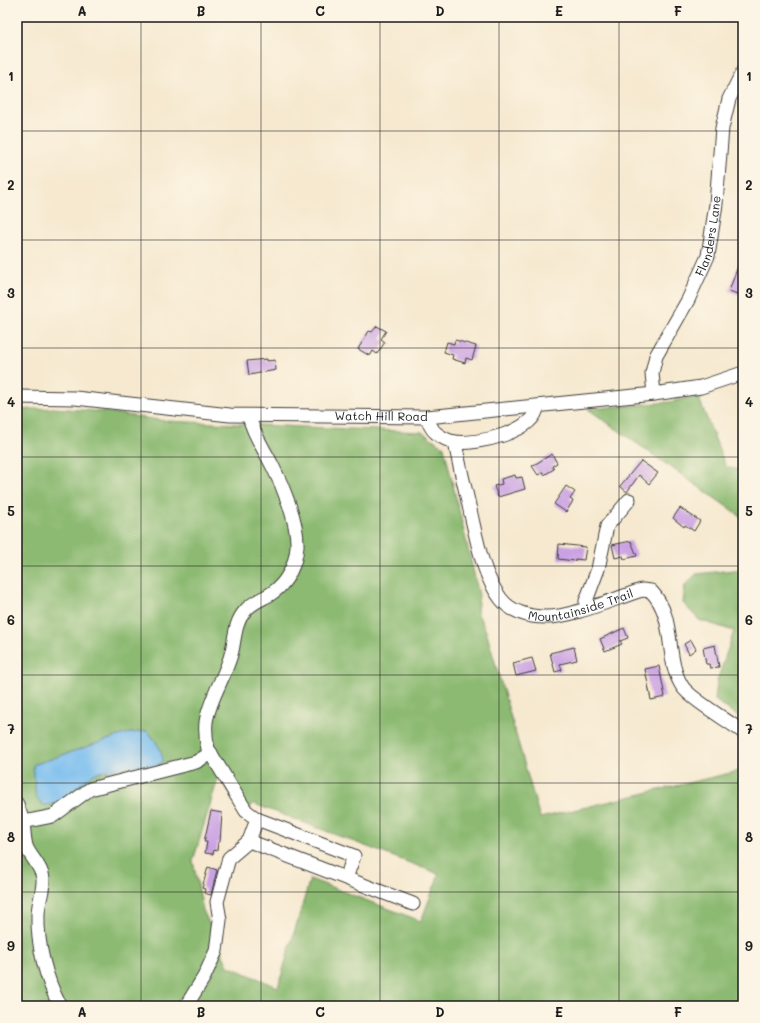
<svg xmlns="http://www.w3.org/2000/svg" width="760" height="1023" font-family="Mali,sans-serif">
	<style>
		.forest { fill: #8cba72; stroke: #546b47; fill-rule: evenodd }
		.water { fill: #79bdef; stroke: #4a6c86 }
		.building { fill: #caa1e3 }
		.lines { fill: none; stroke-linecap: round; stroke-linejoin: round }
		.minor-casing { stroke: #3d3b37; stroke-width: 15 }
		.minor { stroke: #fff; stroke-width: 13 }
		.grid { fill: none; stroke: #1c1c1c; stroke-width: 1; stroke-opacity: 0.55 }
		.labels { text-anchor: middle; stroke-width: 4; stroke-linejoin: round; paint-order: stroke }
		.street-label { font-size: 12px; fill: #1c1c1c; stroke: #fcf5e5 }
		.neatline { fill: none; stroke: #1c1c1c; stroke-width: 1.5 }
		.grid-label { font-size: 13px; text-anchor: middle; font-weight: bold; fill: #1c1c1c }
	</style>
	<rect width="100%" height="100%" fill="#fcf5e5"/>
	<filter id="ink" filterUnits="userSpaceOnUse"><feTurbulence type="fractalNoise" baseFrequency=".025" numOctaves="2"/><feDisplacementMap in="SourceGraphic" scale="8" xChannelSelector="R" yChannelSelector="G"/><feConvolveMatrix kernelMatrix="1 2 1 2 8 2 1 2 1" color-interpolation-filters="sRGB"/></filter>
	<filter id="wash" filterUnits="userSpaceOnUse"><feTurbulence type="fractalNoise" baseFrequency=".012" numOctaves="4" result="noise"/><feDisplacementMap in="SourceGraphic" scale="16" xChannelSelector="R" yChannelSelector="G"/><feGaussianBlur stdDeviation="0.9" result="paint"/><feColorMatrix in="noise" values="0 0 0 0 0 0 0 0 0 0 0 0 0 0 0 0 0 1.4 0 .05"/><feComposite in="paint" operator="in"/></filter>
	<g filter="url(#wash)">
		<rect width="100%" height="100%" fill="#f6e9d0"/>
		<g class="forest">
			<path d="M 698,396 L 726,467 L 743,471 L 743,518 L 588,409 L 670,402 Z"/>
			<path d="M 54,408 L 107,412 L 165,421 L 422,432 L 444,447 L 479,595 L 477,612 L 486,631 L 540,818 L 743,770 L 743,1006 L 17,1006 L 17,410 ZM 147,731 L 156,741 L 140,768 L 96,773 L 33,765 L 125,734 ZM 219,775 L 246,821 L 252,803 L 439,874 L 421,921 L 310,879 L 278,987 L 228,966 L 203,910 L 193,861 Z"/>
			<path d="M 743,569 L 743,720 L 715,700 L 717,681 L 734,631 L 699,620 L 683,603 L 685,585 L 696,574 Z"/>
		</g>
		<path class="water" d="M 147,731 C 156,741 162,749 163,762 L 156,766 C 140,768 110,767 96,773 C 78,782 66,806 43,805 L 36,796 L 33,765 L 125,734 Z"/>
		<g id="blocks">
			<g class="building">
				<path d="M 742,255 L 743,255 L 743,296 L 729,291 Z"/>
				<path d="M 377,326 L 386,331 L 381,339 L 385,342 L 377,354 L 373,351 L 370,356 L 358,349 L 369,331 L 372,332 Z"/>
				<path d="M 455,340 L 476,346 L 472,360 L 466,358 L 465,363 L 452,359 L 453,355 L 444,352 L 447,342 L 454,344 Z"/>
				<path d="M 267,359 L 267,361 L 275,360 L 276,370 L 249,375 L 247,361 Z"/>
				<path d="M 552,454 L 557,463 L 552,466 L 554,469 L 544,475 L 543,472 L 538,475 L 532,466 Z"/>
				<path d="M 641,461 L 658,473 L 649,484 L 639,475 L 627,492 L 620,486 Z"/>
				<path d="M 515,475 L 516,478 L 522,477 L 525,489 L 498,497 L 494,486 L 502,484 L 501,479 Z"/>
				<path d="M 566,486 L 575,492 L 570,499 L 573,501 L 566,512 L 554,504 Z"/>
				<path d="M 680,508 L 700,521 L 694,531 L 685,525 L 684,527 L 673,518 Z"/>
				<path d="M 631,541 L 637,556 L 624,559 L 623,556 L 615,558 L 612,545 Z"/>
				<path d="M 559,544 L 586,547 L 584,560 L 575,559 L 575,561 L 558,559 Z"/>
				<path d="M 624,628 L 628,638 L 620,641 L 622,644 L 605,651 L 600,639 Z"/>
				<path d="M 691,640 L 696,649 L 689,654 L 684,644 Z"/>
				<path d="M 715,645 L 719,667 L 710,668 L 709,664 L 706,664 L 703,648 Z"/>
				<path d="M 574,647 L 577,660 L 560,664 L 562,670 L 555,672 L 550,653 Z"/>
				<path d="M 532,658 L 536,671 L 516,676 L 513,663 Z"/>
				<path d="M 659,666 L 665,697 L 651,700 L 645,669 Z"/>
				<path d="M 211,811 L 222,813 L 220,842 L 218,842 L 217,851 L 214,850 L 213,854 L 205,853 L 207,842 L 204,842 Z"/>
				<path d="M 208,867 L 217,870 L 211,895 L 204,893 L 205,889 L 202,888 Z"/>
			</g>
		</g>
	</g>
	<g filter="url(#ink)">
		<use href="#blocks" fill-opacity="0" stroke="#3d3b37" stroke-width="1"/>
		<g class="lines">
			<g class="minor-casing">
				<g id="minor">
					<path id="s1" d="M 654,394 L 652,373 L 656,356 L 688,300 L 708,256 L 716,204 L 722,128 L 729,99 L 743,71"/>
					<path id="s2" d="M 17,397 L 75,398 L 230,415 L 427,417 L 654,394 L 701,387 L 743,373"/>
					<path d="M 249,416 C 253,434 264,449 272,465 C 283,486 298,522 297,546 C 296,564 287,583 272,593 C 263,599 252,602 245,611 C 235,622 235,637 232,651 C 226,676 210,697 206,722 C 205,732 206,740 208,749 L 246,811 L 257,819 L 249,841 L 413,904"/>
					<path d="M 427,417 C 429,423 431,429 436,433 C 441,437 449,441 455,442 C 476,445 535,432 537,407"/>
					<path id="s3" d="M 455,442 C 459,465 465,487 470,510 C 477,540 482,574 501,599 C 511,612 529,617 545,617 C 570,618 616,598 642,590 L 651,591 C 677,618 664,658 682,686 C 689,698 730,722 743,732"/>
					<path d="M 586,607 L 586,601 L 598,569 L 607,526 L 629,500"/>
					<path d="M 17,804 C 19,810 21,816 23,821 C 24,830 24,837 26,846 C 30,857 41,865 43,878 C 44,890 38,902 38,915 C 37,945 46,979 60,1006"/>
					<path d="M 257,819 L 354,856 L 346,878"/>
					<path d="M 23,822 L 53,816 L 90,789 L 196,762 L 211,753"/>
					<path d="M 186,1006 L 204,977 L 216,951 L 220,920 L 217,902 L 229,858 L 249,841"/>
				</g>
			</g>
			<use href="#minor" class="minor"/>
		</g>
	</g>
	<path class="grid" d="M 141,17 L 141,1006M 261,17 L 261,1006M 380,17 L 380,1006M 499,17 L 499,1006M 619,17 L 619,1006M 17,131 L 743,131M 17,240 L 743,240M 17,348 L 743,348M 17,457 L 743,457M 17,566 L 743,566M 17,675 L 743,675M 17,783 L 743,783M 17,892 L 743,892"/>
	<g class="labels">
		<g class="street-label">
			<text dy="4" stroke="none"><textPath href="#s1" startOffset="171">Flanders Lane</textPath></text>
			<text dy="4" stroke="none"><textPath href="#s2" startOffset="365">Watch Hill Road</textPath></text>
			<text dy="4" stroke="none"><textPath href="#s3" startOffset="251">Mountainside Trail</textPath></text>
		</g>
	</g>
	<rect width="760" height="1023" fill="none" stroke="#fcf5e5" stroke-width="44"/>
	<rect x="22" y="22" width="716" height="979" class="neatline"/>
	<g class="grid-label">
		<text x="82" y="16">A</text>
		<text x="201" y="16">B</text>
		<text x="320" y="16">C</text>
		<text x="440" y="16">D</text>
		<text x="559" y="16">E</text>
		<text x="678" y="16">F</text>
		<text x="11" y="81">1</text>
		<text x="749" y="81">1</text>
		<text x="11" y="190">2</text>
		<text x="749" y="190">2</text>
		<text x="11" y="298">3</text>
		<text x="749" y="298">3</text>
		<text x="11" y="407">4</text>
		<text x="749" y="407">4</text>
		<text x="11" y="516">5</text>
		<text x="749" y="516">5</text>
		<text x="11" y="625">6</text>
		<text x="749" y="625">6</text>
		<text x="11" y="734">7</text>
		<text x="749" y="734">7</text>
		<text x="11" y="842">8</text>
		<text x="749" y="842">8</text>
		<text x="11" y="951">9</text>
		<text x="749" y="951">9</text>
		<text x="82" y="1017">A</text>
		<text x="201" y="1017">B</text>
		<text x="320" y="1017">C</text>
		<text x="440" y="1017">D</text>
		<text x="559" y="1017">E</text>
		<text x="678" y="1017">F</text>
	</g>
</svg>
